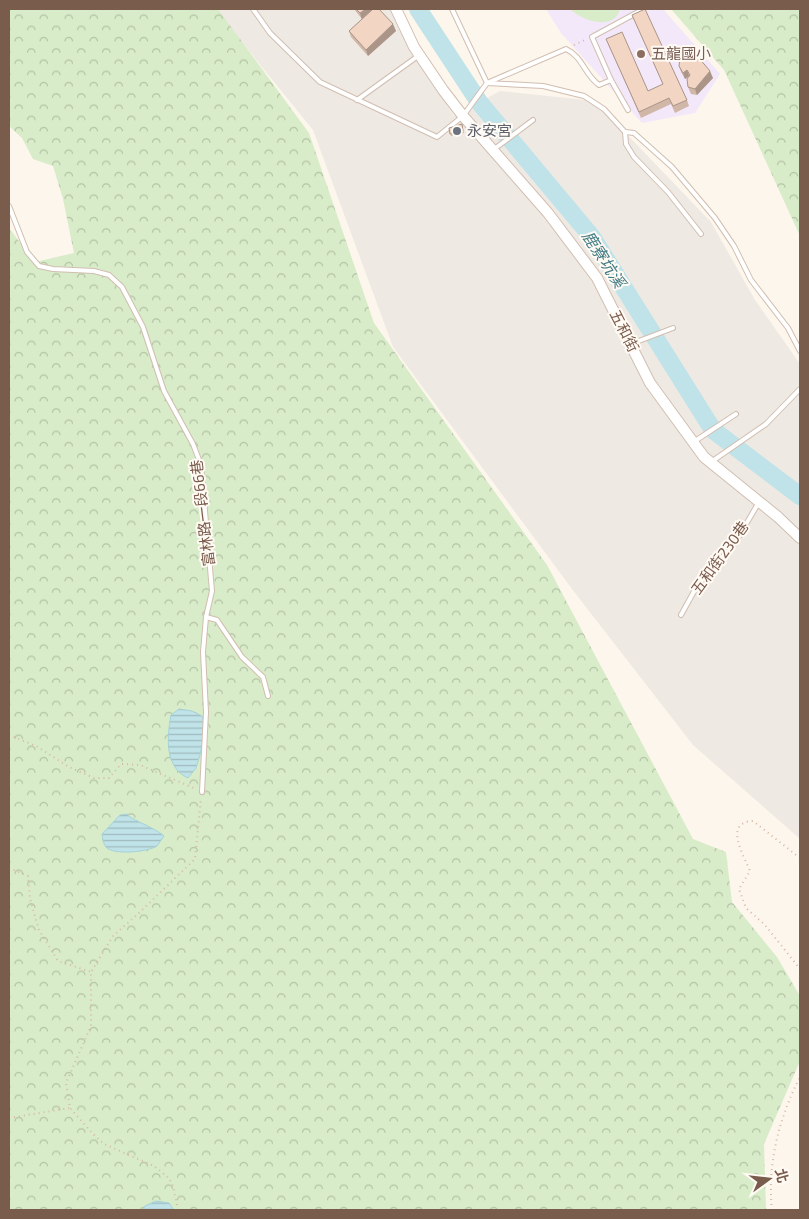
<svg xmlns="http://www.w3.org/2000/svg" width="809" height="1219" font-family="'Exo 2','Noto Sans TC',sans-serif">
	<style>
		.industrial { fill: #efe9e4 }
		.education { fill: #f3e8fa }
		.grass { fill: #d8ecc9 }
		.forest { fill: url(#forest-crowns) }
		.water { fill: url(#water-rules); stroke: #a5d3da }
		.lines { fill: none; stroke-linecap: round; stroke-linejoin: round }
		.river { stroke: #bfe3e8; stroke-width: 18 }
		.service-casing { stroke: #d1beb0; stroke-width: 6 }
		.tertiary-casing { stroke: #d1beb0; stroke-width: 12 }
		.path { stroke: #d9b8a5; stroke-width: 2; stroke-dasharray: 1 4; stroke-linecap: butt }
		.service { stroke: #fff; stroke-width: 4 }
		.tertiary { stroke: #fff; stroke-width: 10 }
		.wall { fill: #d1b7a8 }
		.shaded-wall { fill: #aa9588 }
		.building { fill: #f3d5c3; stroke: #aa9588 }
		.education-dot { fill: #8d6e63; stroke: #fffaf3; stroke-width: 2 }
		.worship-dot { fill: #6b7280; stroke: #fffaf3; stroke-width: 2 }
		.labels { text-anchor: middle; stroke-width: 4; stroke-linejoin: round; paint-order: stroke }
		.education-label { font-size: 15px; fill: #785e54; stroke: #fffaf3; text-anchor: start }
		.worship-label { font-size: 15px; fill: #5b616d; stroke: #fffaf3; text-anchor: start }
		.street-label { font-size: 15px; fill: #7a5c4d; stroke: #fffaf3 }
		.water-label { font-size: 16px; font-style: italic; fill: #437c86; stroke: #fffaf3 }
	</style>
	<defs>
		<pattern id="forest-crowns" width="20" height="18" patternUnits="userSpaceOnUse" patternTransform="scale(1.25)"><rect width="20" height="18" fill="#d8ecc9"/><path d="M2 6a3 3 0 1 1 6 0M12 15a3 3 0 1 1 6 0" fill="none" stroke="#b4c2a5"/></pattern>
		<pattern id="water-rules" width="6" height="5" patternUnits="userSpaceOnUse" patternTransform="scale(1.25)"><rect width="6" height="5" fill="#bfe3e8"/><path d="M0 2.5h6" fill="none" stroke="#a0bbbe"/></pattern>
	</defs>
	<rect width="100%" height="100%" fill="#fdf6ec"/>
	<path class="industrial" d="M 215,9 L 390,9 L 411,51 L 454,116 L 500,91 L 595,101 L 711,222 L 755,300 L 800,364 L 800,839 L 693,745 L 575,593 L 393,347 L 313,130 Z"/>
	<path class="education" d="M 546,9 L 663,9 L 720,74 L 695,113 L 642,123 L 561,33 Z"/>
	<path class="grass" d="M 570,9 L 620,9 C 614,32 581,20 570,9 Z"/>
	<g class="forest">
		<path d="M 9,9 L 218,9 L 309,133 L 374,323 L 547,565 L 693,839 L 726,852 L 732,902 L 777,957 L 800,996 L 800,1061 L 764,1144 L 766,1210 L 9,1210 L 9,228 L 35,262 L 74,253 L 63,199 L 53,166 L 33,159 L 22,138 L 9,126 Z"/>
		<path d="M 671,9 L 800,9 L 800,236 L 724,70 Z"/>
	</g>
	<g class="water">
		<path d="M 179,709 L 192,711 L 202,716 L 206,726 L 200,755 L 196,768 L 188,778 C 164,767 167,737 171,715 Z"/>
		<path d="M 127,814 C 131,820 154,827 164,836 C 162,839 159,843 157,846 C 148,852 115,855 107,848 C 103,844 103,840 102,834 L 120,815 Z"/>
		<path d="M 156,1201 L 169,1203 L 174,1210 L 143,1210 L 145,1206 Z"/>
	</g>
	<g class="lines">
		<path class="river" d="M 418,9 L 479,102 L 592,237 L 713,430 L 800,496"/>
		<g class="service-casing">
			<g id="service">
				<path d="M 253,9 L 270,33 L 320,82 L 437,137 L 463,116 L 487,83 L 566,49 C 583,57 584,74 599,85 L 611,80 L 592,37 L 640,11 L 639,9"/>
				<path d="M 452,9 L 487,83 L 543,86 L 584,96 L 604,109 L 625,132 L 626,144 L 634,157 L 668,192 L 701,234"/>
				<path d="M 611,80 L 628,110"/>
				<path d="M 357,100 L 418,56"/>
				<path d="M 625,132 L 634,133 L 672,167 L 715,218 L 734,246 L 751,280 L 788,328 L 800,351"/>
				<path d="M 493,150 L 533,120"/>
				<path d="M 9,206 L 27,252 L 39,266 L 53,269 L 94,271 L 109,275 L 122,287 L 143,327 L 164,391 L 193,444 L 201,465 L 212,591 L 206,617 L 203,652 L 206,712 L 202,792"/>
				<path d="M 631,344 L 673,328"/>
				<path d="M 695,441 L 736,414"/>
				<path d="M 711,462 L 766,424 L 800,389"/>
				<path d="M 681,615 L 697,586 L 735,543 L 759,502"/>
				<path d="M 206,617 L 217,620 L 242,657 L 263,677 L 268,696"/>
			</g>
		</g>
		<g class="tertiary-casing">
			<path id="tertiary" d="M 396,9 L 414,47 L 443,90 L 463,116 L 548,213 L 597,278 L 650,383 L 704,457 L 778,517 L 800,538"/>
		</g>
		<g class="path">
			<path d="M 574,45 L 585,40"/>
			<path d="M 9,735 L 36,746 L 69,767 L 94,778 L 109,778 L 121,764 L 140,765 L 196,789"/>
			<path d="M 800,858 L 753,821 C 723,822 744,856 750,871 L 739,889 L 746,908 L 765,925 L 800,969"/>
			<path d="M 9,868 L 28,876 L 30,899 L 39,930 L 58,961 L 91,972"/>
			<path d="M 9,1118 L 70,1108"/>
			<path d="M 178,1210 L 173,1186 L 169,1178 L 154,1166 L 104,1144 L 93,1134 L 70,1108 L 66,1083 L 91,1026 L 91,972 L 113,936 L 140,912 L 195,859 L 201,798"/>
			<path d="M 772,1210 C 767,1164 779,1118 800,1077"/>
		</g>
		<use href="#service" class="service"/>
		<use href="#tertiary" class="tertiary"/>
	</g>
	<g class="wall">
		<path d="M 354,9 L 379,9 L 396,31 L 368,56 L 351,37 L 349,31 L 362,19 Z"/>
		<path d="M 632,15 L 687,100 L 689,106 L 675,113 L 671,104 L 641,118 L 606,39 L 648,91 L 663,84 Z"/>
		<path d="M 679,66 L 713,78 L 697,95 L 691,94 L 688,87 L 689,77 L 685,79 L 681,72 Z"/>
		<path d="M 462,124 L 464,133 L 451,136 L 449,128 Z"/>
	</g>
	<g class="shaded-wall">
		<path d="M 366,9 L 376,9 L 362,20 L 360,13 Z"/>
		<path d="M 393,24 L 396,31 L 368,56 L 366,50 Z"/>
		<path d="M 687,70 L 689,76 L 685,79 L 683,73 Z"/>
		<path d="M 710,71 L 713,78 L 697,95 L 695,89 Z"/>
	</g>
	<g class="building">
		<path d="M 356,9 L 366,9 L 360,13 Z"/>
		<path d="M 373,9 L 379,9 L 393,24 L 366,50 L 349,31 Z"/>
		<path d="M 645,9 L 687,100 L 673,106 L 669,98 L 639,112 L 606,39 L 622,32 L 648,91 L 663,84 L 632,15 Z"/>
		<path d="M 693,51 L 710,71 L 695,89 L 688,87 L 687,79 L 690,75 L 687,70 L 683,73 L 679,66 L 680,59 L 687,57 Z"/>
		<path d="M 462,124 L 463,131 L 450,134 L 449,128 Z"/>
	</g>
	<circle class="education-dot" cx="641" cy="54" r="5"/>
	<circle class="worship-dot" cx="457" cy="131" r="5"/>
	<g class="labels">
		<g class="education-label">
			<text x="651" y="59">五龍國小</text>
		</g>
		<g class="worship-label">
			<text x="467" y="136">永安宮</text>
		</g>
		<g class="street-label">
			<text transform="translate(624 331) rotate(63)" y="5">五和街</text>
			<text transform="translate(203 513) rotate(-97)" y="5">富林路一段66巷</text>
			<text transform="translate(720 558) rotate(-54)" y="5">五和街230巷</text>
		</g>
		<g class="water-label">
			<text transform="translate(604 259) rotate(57)" y="6">鹿寮坑溪</text>
		</g>
	</g>
	<rect width="809" height="1219" fill="none" stroke="#7a5c4d" stroke-width="20"/>
	<g transform="translate(769 1179) rotate(75)" stroke="#fffaf3" stroke-width="4" paint-order="stroke">
	<path d="M0-4L9 19L0 12L-9 19Z" fill="#7a5c4d"/>
	<text y="-8" font-size="14" font-weight="bold" text-anchor="middle" fill="#7a5c4d">北</text>
	</g>
</svg>
